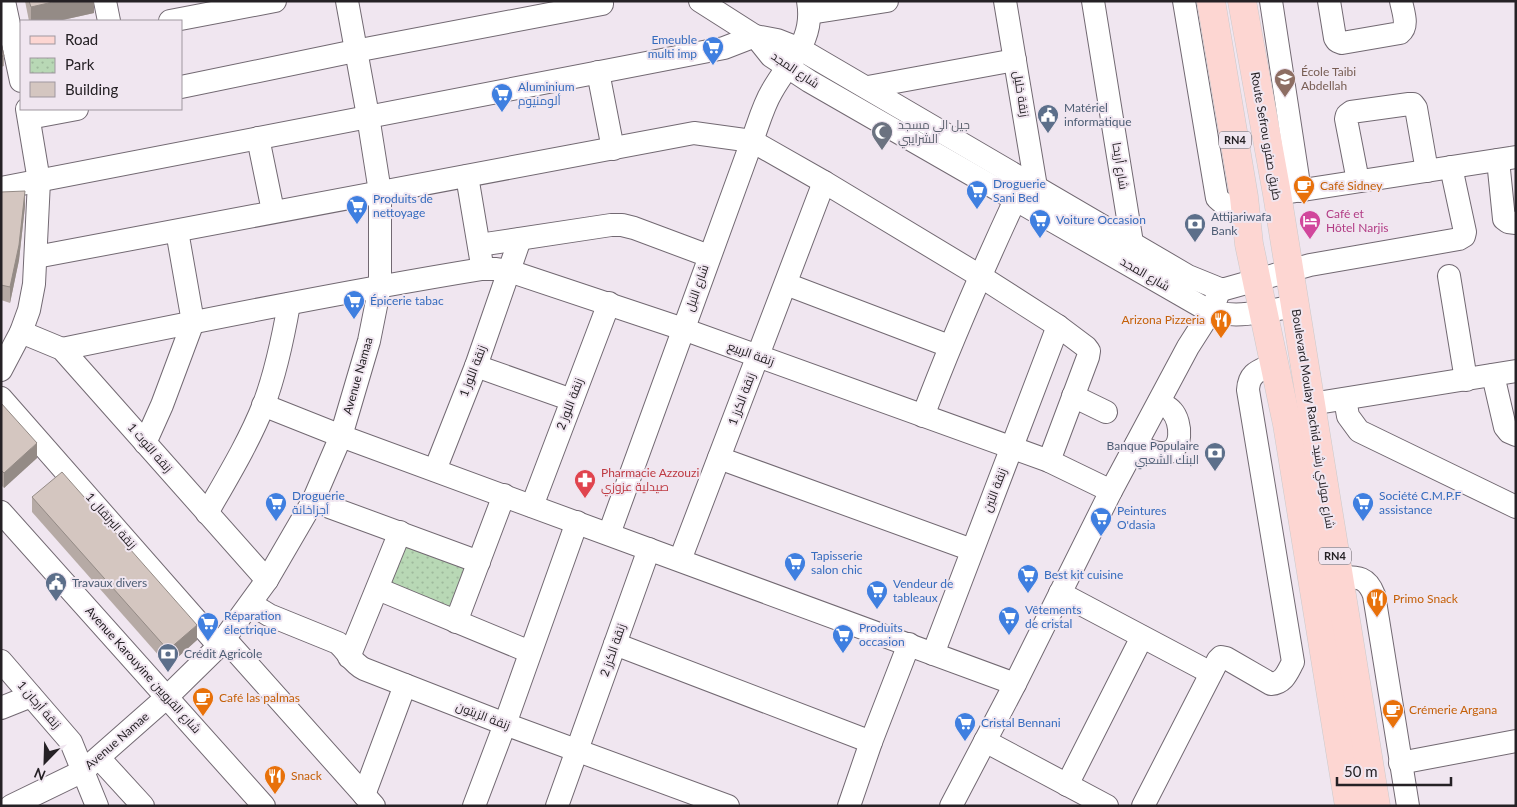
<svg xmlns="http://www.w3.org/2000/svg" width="1517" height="807" font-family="Lato,Cairo,sans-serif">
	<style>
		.park { fill: url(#park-dots) }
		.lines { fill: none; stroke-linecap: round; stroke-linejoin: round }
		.minor-casing { stroke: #726972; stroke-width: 24 }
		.major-casing { stroke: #cbcacb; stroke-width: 29 }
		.minor { stroke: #fff; stroke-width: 22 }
		.major { stroke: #fdd6d2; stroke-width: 28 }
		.wall { fill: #b6aaa5 }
		.shaded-wall { fill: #948b86 }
		.building { fill: #d4c6c0; stroke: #948b86 }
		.labels { text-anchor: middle; stroke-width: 4; stroke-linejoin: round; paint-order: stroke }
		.shield { fill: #f0e6f0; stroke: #625c62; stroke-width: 1 }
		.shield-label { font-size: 11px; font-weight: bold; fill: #252125 }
		.shop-label { font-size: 12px; fill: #366cbe; stroke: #f0e6f0; text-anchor: start }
		.street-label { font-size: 12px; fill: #252125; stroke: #f0e6f0 }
		.education-label { font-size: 12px; fill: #785e54; stroke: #f0e6f0; text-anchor: start }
		.service-label { font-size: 12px; fill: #4e5e75; stroke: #f0e6f0; text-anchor: start }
		.worship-label { font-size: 12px; fill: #5b616d; stroke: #f0e6f0; text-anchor: start }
		.food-label { font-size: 12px; fill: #c56008; stroke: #f0e6f0; text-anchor: start }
		.hotel-label { font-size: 12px; fill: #b23c85; stroke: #f0e6f0; text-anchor: start }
		.health-label { font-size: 12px; fill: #be3a42; stroke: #f0e6f0; text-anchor: start }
	</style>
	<defs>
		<pattern id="park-dots" width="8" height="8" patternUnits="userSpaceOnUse" patternTransform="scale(1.25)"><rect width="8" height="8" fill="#b8d8b5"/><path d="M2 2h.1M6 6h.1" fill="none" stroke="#9eb99c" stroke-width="1.8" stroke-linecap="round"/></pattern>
	</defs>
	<rect width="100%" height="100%" fill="#f0e6f0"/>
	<path class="park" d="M 401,534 L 475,562 L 453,620 L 379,589 Z"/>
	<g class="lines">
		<g class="minor-casing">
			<g id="minor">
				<path d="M 4,1 L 21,81"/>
				<path d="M 105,1 L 109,21"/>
				<path d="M 700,1 L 755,36 L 771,56 L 809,81 L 1204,308 C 1231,321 1266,311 1295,306"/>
				<path d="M 1005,1 L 1036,187"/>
				<path d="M 1093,1 L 1132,243"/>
				<path d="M 1184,1 L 1217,198 L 1225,205 L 1246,211"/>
				<path d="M 1271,1 L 1300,191"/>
				<path d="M 1329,1 L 1335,38 L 1337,41 L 1342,43 L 1400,33 C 1409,26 1403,12 1401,1"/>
				<path d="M 810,13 L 887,1"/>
				<path d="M 170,21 L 275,1"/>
				<path d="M 598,72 L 613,149"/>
				<path d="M 181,87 L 355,51 L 602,4"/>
				<path d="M 868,87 L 1015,60"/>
				<path d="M 29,118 L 77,109"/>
				<path d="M 258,138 L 273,211"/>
				<path d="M 1498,160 L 1504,219 L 1508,222 L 1516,223"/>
				<path d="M 467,176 L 481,259"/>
				<path d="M 1358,181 L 1346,119 L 1347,115 L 1351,112 L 1409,104 L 1413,104 L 1416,108 L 1427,171"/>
				<path d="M 1,188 L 724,48 L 755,36 L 777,40 L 800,49 L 1188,276 L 1220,289 L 1225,289 L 1310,265 L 1459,239 L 1464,236 L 1465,232 L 1451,167"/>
				<path d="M 1277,194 L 1516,157"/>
				<path d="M 479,245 L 611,225 L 622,225 L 634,228 L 709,256"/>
				<path d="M 36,257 L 694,133 L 752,141 L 824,182 L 980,276 L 1058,326 L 1086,347 L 1089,351 L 1088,357 L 1049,461"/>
				<path d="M 1449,276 L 1466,380"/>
				<path d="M 786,284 L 949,346"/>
				<path d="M 21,332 L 62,349 L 267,580"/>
				<path d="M 62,349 C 202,320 341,292 482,269 L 495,269 L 509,271 L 683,329 L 1049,461 L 1111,491"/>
				<path d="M 476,366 L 572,400"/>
				<path d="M 1,370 L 21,332 L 29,310 L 34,284 L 39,181 L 27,109"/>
				<path d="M 1493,375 L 1505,427 L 1509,432 L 1516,435"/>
				<path d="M 1073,396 L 1106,412"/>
				<path d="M 1,398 L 219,646"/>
				<path d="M 1345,399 L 1348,416 L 1359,431 L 1516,507"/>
				<path d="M 1311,404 L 1516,371"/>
				<path d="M 263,405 L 341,436 L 1015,684"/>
				<path d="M 923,416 C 951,342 982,271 1015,200"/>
				<path d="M 145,443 L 162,405 L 193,322 L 177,231"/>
				<path d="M 1136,445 C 1144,448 1154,454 1163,453 C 1184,453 1182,422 1172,411 C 1169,407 1163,405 1159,402"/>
				<path d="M 719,458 L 972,550"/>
				<path d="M 435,470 L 476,366 L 520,239"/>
				<path d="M 313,501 L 479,562"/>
				<path d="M 532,506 L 609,303"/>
				<path d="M 1,512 L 264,806"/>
				<path d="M 207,513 C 227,478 249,442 264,404 C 276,372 283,338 289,304"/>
				<path d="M 609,534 L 752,141 C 758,125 763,106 772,91 C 790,59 815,41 808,1"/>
				<path d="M 680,560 L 824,182"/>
				<path d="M 1339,577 C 1357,577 1367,576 1374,595 L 1408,806"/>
				<path d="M 378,589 L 530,652"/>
				<path d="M 1060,593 L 1211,673"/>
				<path d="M 251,604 L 269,615 L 338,643 C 348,652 352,663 364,669 L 505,724 L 728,806"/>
				<path d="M 456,622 L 504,495"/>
				<path d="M 225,639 L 374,806"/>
				<path d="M 615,644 L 871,742"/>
				<path d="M 933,654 L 1058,326"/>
				<path d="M 349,657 L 400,532"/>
				<path d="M 1,661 L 71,742 L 97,806"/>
				<path d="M 1,708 L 31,696"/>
				<path d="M 985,741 L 1107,806"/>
				<path d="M 99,758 L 143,806"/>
				<path d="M 1400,763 L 1516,741"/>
				<path d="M 1067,785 L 1142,637"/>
				<path d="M 364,795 L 405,685"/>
				<path d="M 11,806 L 83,771 L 167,697 L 219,646 L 267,580 L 313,501 L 341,436 L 369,341 L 380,286 L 380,192 L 368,116 L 347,1"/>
				<path d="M 474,806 L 505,724 L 577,522"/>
				<path d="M 557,806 L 649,549"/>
				<path d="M 849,806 L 871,742 L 909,644"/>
				<path d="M 951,806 L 1015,684 L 1111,491 L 1188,347 L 1211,311 L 1217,297"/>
				<path d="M 1143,806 L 1218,660 L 1221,657 L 1226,658 L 1271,684 C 1284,683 1287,673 1293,662 L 1248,390 C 1249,372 1259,371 1274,364"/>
			</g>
		</g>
		<g class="major-casing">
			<g id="major">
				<path d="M 1211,1 L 1244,197 L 1249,244 L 1287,424 L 1349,806"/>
				<path d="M 1242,1 L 1277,194 L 1376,806"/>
			</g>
		</g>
		<use href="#minor" class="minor"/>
		<use href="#major" class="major"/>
	</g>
	<g class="wall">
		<path d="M 25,1 L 94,1 L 94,13 L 58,21 L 29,21 Z"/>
		<path d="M 1,43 L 4,56 L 4,66 L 1,67 Z"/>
		<path d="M 1,192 L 25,206 L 19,260 L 10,303 L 1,300 Z"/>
		<path d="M 1,403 L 37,458 L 4,488 L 1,485 Z"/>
		<path d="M 32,497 L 197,640 L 168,666 L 32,512 Z"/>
	</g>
	<g class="shaded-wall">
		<path d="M 57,1 L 94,1 L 94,13 L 58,21 L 31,21 L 31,7 Z"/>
		<path d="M 25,191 L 25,206 L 19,260 L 10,303 L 10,287 Z"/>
		<path d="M 37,443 L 37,458 L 4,488 L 4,473 Z"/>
		<path d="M 197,625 L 197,640 L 168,666 L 168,650 Z"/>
	</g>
	<g class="building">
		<path d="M 29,1 L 57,1 L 31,7 Z"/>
		<path d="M 1,43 L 4,56 L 1,56 Z"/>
		<path d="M 25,191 L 19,245 L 10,287 L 1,285 L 1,192 Z"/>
		<path d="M 1,403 L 37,443 L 4,473 L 1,470 Z"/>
		<path d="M 62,472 L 197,625 L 168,650 L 32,497 Z"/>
	</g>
	<defs>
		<g id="supermarket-pin" transform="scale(1.125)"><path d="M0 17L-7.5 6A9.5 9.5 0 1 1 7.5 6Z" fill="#3f7fe0" stroke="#f0e6f0"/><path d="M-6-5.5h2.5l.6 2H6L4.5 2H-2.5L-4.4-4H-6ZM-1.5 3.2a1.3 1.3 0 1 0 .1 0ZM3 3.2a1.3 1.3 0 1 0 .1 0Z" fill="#fff"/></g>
		<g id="school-pin" transform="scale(1.125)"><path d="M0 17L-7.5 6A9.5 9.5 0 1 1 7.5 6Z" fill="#8d6e63" stroke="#f0e6f0"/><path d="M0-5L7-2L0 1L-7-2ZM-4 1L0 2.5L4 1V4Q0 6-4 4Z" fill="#fff"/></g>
		<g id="civic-pin" transform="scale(1.125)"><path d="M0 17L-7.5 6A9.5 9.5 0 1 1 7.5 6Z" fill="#5c6f8a" stroke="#f0e6f0"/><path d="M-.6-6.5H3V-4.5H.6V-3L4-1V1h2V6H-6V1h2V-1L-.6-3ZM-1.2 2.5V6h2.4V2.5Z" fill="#fff"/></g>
		<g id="mosque-pin" transform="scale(1.125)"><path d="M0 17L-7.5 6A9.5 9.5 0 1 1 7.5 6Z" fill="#6b7280" stroke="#f0e6f0"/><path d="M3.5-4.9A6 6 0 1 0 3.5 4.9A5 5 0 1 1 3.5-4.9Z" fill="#fff"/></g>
		<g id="cafe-pin" transform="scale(1.125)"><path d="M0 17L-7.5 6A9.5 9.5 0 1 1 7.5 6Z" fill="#e8710a" stroke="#f0e6f0"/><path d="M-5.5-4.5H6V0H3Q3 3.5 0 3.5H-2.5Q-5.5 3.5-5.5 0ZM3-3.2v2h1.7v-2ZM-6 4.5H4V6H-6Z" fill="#fff"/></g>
		<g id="hotel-pin" transform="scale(1.125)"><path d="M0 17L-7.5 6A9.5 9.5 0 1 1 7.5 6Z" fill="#d1479c" stroke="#f0e6f0"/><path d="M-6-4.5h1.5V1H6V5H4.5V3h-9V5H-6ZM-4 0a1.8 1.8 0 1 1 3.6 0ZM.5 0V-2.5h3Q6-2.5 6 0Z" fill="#fff"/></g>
		<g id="bank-pin" transform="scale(1.125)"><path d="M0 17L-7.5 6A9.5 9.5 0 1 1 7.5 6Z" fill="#5c6f8a" stroke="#f0e6f0"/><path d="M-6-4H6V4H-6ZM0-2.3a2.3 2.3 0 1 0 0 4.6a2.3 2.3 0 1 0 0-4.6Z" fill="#fff"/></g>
		<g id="restaurant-pin" transform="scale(1.125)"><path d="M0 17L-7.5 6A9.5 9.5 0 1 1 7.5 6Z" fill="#e8710a" stroke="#f0e6f0"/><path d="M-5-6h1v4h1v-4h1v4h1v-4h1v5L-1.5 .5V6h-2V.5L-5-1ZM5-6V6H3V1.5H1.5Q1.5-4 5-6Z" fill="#fff"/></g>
		<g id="pharmacy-pin" transform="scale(1.125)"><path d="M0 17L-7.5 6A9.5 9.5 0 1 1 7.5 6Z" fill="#e0444e" stroke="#f0e6f0"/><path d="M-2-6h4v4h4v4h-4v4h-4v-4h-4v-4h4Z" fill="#fff"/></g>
	</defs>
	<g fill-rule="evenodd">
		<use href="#supermarket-pin" x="713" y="47"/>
		<use href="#school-pin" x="1285" y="79"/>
		<use href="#supermarket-pin" x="502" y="94"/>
		<use href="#civic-pin" x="1048" y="115"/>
		<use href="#mosque-pin" x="882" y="132"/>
		<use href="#cafe-pin" x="1304" y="186"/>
		<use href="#supermarket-pin" x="977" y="191"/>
		<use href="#supermarket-pin" x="357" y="206"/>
		<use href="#supermarket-pin" x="1040" y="220"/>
		<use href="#hotel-pin" x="1310" y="221"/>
		<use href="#bank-pin" x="1195" y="224"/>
		<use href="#supermarket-pin" x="354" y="301"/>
		<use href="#restaurant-pin" x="1221" y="320"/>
		<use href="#bank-pin" x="1215" y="453"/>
		<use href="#pharmacy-pin" x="585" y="480"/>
		<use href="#supermarket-pin" x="276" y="503"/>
		<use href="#supermarket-pin" x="1363" y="503"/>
		<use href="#supermarket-pin" x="1101" y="518"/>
		<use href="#supermarket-pin" x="795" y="563"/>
		<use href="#supermarket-pin" x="1028" y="575"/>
		<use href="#civic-pin" x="56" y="583"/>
		<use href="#supermarket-pin" x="877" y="591"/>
		<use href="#restaurant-pin" x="1377" y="599"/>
		<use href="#supermarket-pin" x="1009" y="617"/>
		<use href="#supermarket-pin" x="208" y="623"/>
		<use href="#supermarket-pin" x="843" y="635"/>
		<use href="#bank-pin" x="168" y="654"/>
		<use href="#cafe-pin" x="203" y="698"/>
		<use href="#cafe-pin" x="1393" y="710"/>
		<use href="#supermarket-pin" x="965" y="723"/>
		<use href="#restaurant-pin" x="275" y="776"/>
	</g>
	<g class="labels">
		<g class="shield">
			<rect x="1219" y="131.5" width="32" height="17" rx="4"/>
			<rect x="1319" y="547.5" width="32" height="17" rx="4"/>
		</g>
		<g class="shield-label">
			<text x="1235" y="144">RN4</text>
			<text x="1335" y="560">RN4</text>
		</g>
		<g class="shop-label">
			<text x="697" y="44" text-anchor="end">Emeuble<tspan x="697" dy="14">multi imp</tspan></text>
			<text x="518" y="91">Aluminium<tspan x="518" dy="14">ألومنيوم</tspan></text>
			<text x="993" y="188">Droguerie<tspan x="993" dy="14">Sani Bed</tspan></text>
			<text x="373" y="203">Produits de<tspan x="373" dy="14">nettoyage</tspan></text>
			<text x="1056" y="224">Voiture Occasion</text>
			<text x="370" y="305">Épicerie tabac</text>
			<text x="292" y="500">Droguerie<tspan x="292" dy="14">أجزاخانة</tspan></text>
			<text x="1379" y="500">Société C.M.P.F<tspan x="1379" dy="14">assistance</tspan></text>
			<text x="1117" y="515">Peintures<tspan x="1117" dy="14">O'dasia</tspan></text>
			<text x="811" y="560">Tapisserie<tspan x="811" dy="14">salon chic</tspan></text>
			<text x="1044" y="579">Best kit cuisine</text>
			<text x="893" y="588">Vendeur de<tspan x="893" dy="14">tableaux</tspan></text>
			<text x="1025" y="614">Vêtements<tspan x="1025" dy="14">de cristal</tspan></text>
			<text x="224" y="620">Réparation<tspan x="224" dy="14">électrique</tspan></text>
			<text x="859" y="632">Produits<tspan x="859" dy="14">occasion</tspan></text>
			<text x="981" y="727">Cristal Bennani</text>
		</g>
		<g class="street-label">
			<text transform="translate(795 70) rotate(34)" y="4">شارع المجد</text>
			<text transform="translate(1021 94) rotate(81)" y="4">زنقة خليل</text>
			<text transform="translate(1266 136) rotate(80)" y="4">Route Sefrou طريق صفرو</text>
			<text transform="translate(1120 166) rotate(81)" y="4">شارع أريحا</text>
			<text transform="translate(1145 274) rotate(30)" y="4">شارع المجد</text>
			<text transform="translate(697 288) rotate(-71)" y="4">شارع النبل</text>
			<text transform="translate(751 354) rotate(20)" y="4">زنقة الربيع</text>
			<text transform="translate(473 371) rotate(-69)" y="4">زنقة اللوز 1</text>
			<text transform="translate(358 376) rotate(-74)" y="4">Avenue Namaa</text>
			<text transform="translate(742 399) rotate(-69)" y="4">زنقة الكرز 1</text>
			<text transform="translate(570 404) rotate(-69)" y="4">زنقة اللوز 2</text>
			<text transform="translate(1313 419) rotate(81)" y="4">Boulevard Moulay Rachid شارع مولاي رشيد</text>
			<text transform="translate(150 448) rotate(49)" y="4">زنقة التوت 1</text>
			<text transform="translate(995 490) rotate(-69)" y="4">زنقة التين</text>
			<text transform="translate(111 521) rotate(49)" y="4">زنقة البرتقال 1</text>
			<text transform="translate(613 650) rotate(-71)" y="4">زنقة الكرز 2</text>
			<text transform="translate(143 670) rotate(48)" y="4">Avenue Karouyine شارع القرويين</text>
			<text transform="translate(39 705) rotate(49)" y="4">زنقة أرجان 1</text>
			<text transform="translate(483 716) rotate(21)" y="4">زنقة الزيتون</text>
			<text transform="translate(117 741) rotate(-41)" y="4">Avenue Namae</text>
		</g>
		<g class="education-label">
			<text x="1301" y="76">École Taibi<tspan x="1301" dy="14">Abdellah</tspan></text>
		</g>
		<g class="service-label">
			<text x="1064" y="112">Matériel<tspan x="1064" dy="14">informatique</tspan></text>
			<text x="1211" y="221">Attijariwafa<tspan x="1211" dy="14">Bank</tspan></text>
			<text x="1199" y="450" text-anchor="end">Banque Populaire<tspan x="1199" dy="14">البنك الشعبي</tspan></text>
			<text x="72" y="587">Travaux divers</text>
			<text x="184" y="658">Crédit Agricole</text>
		</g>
		<g class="worship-label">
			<text x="898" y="129">جيل الي مسجد<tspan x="898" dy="14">الشرايبي</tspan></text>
		</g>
		<g class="food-label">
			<text x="1320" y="190">Café Sidney</text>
			<text x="1205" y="324" text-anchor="end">Arizona Pizzeria</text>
			<text x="1393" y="603">Primo Snack</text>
			<text x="219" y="702">Café las palmas</text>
			<text x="1409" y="714">Crémerie Argana</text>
			<text x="291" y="780">Snack</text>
		</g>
		<g class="hotel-label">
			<text x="1326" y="218">Café et<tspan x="1326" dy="14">Hôtel Narjis</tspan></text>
		</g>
		<g class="health-label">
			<text x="601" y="477">Pharmacie Azzouzi<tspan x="601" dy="14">صيدلية عزوزي</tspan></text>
		</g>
	</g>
	<rect width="1517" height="807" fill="none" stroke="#252125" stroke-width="5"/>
	<rect x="20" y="20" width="162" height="90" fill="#f0e6f0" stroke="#9f979f"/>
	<rect x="30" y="36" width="25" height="8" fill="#fdd6d2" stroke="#9f979f"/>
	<text x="65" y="45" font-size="15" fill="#252125">Road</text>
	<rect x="30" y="58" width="25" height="15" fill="url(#park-dots)" stroke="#9f979f"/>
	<text x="65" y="70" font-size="15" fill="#252125">Park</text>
	<rect x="30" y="82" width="25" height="15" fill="#d4c6c0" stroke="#9f979f"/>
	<text x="65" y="95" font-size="15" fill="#252125">Building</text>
	<g transform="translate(45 762) rotate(203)" stroke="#f0e6f0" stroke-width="4" paint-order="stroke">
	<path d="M0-4L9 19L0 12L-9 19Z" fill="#252125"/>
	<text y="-8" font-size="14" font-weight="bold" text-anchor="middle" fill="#252125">N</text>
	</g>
	<path d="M1337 777v8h114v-8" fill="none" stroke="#252125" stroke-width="2.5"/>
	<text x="1344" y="777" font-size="15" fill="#252125" stroke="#f0e6f0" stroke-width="4" paint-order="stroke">50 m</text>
</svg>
